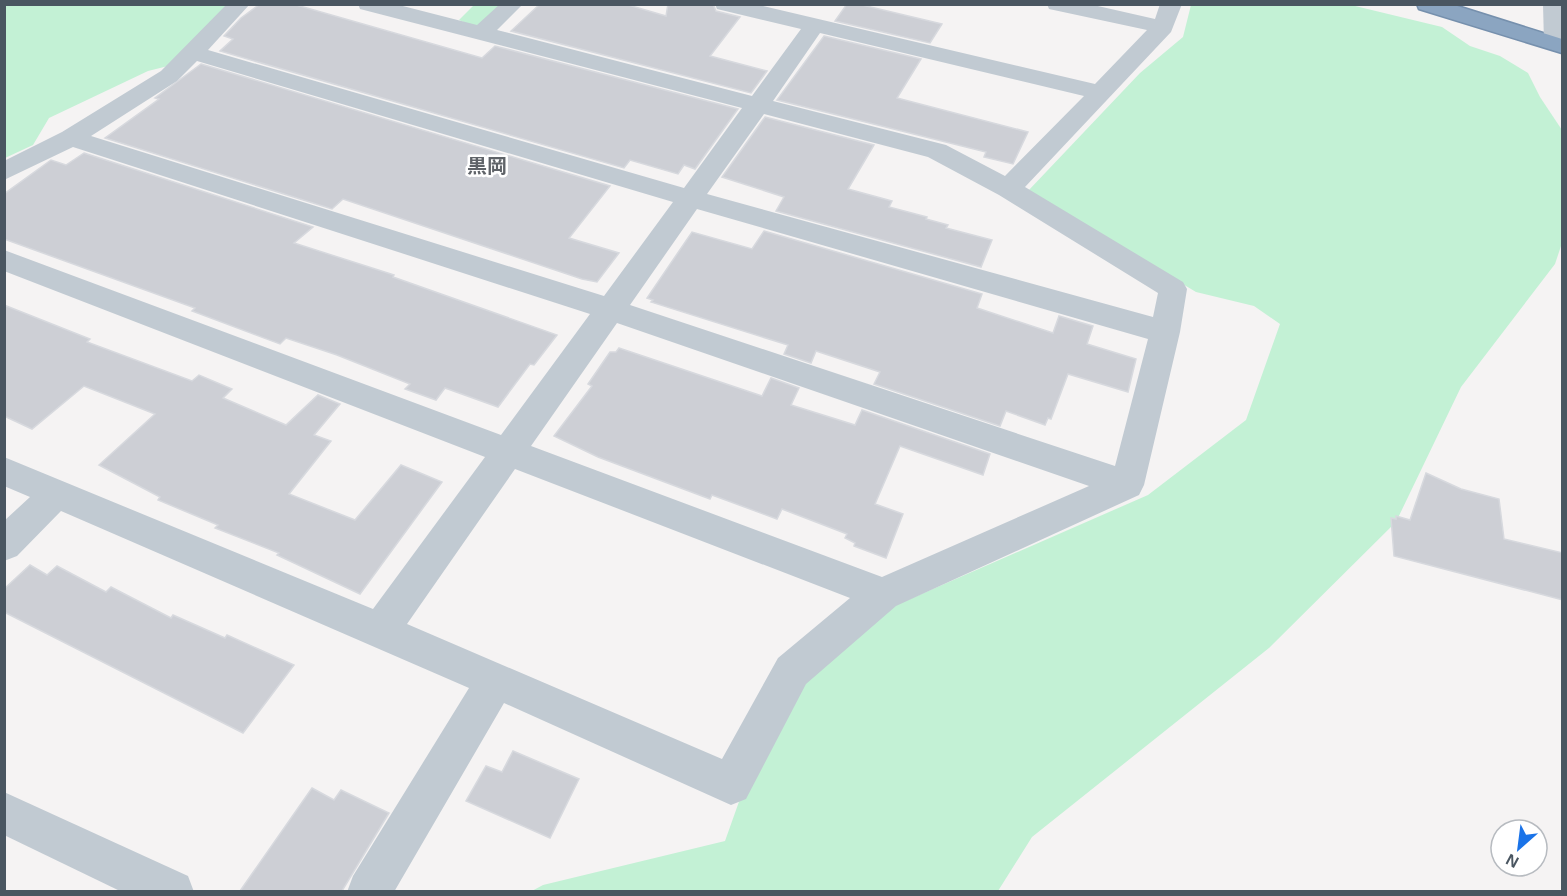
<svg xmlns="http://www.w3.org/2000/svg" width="1567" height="896" font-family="Arial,'Noto Sans JP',sans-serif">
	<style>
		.green { fill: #c3f1d5 }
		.building { fill: #cdcfd5; stroke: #d7d9de; stroke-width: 1.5 }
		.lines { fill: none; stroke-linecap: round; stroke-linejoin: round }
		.highway-casing { stroke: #7690ad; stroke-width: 3 }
		.street { fill: #c1cad2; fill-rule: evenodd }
		.highway { fill: #8ba5c1; fill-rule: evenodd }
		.labels { text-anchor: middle; stroke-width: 5; stroke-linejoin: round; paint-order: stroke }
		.far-quarter-label { font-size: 20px; font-weight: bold; fill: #5f6368; stroke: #fff }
	</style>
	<rect width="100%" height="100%" fill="#f5f3f3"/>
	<g class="green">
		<path d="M 4,5 L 231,5 L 172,65 L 148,71 L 49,118 L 33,145 L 5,158 Z"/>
		<path d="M 474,5 L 508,5 L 480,29 L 459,20 Z"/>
		<path d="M 1191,5 L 1351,5 L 1442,27 L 1470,46 L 1500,56 L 1528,73 L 1540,97 L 1562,130 L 1562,243 L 1555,264 L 1461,387 L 1396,522 L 1269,648 L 1032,837 L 998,891 L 530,892 L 543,885 L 725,841 L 746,782 L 797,687 L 894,606 L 1148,495 L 1246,420 L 1280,324 L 1254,306 L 1196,292 L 1028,191 L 1140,73 L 1183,37 Z"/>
	</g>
	<g class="building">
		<path d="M 260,4 L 293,4 L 482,58 L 495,46 L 738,109 L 695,169 L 684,165 L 678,174 L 630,160 L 624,168 L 220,51 L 233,39 L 224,36 L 241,18 Z"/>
		<path d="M 540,4 L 625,4 L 666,16 L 668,4 L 713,4 L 716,11 L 740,17 L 710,56 L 767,71 L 751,93 L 511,31 Z"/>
		<path d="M 847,4 L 858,4 L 942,24 L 930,43 L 835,21 Z"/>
		<path d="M 824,36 L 921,59 L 897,98 L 1028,132 L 1013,164 L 984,157 L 986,152 L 777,100 Z"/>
		<path d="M 201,64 L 610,186 L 569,238 L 619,253 L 597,282 L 582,279 L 343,199 L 332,209 L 105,138 L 159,99 L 155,98 Z"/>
		<path d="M 765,117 L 874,145 L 848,189 L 892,201 L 889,207 L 927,217 L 926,219 L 948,225 L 946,228 L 992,240 L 981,267 L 776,211 L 784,197 L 722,177 Z"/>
		<path d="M 84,153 L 313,227 L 294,243 L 394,275 L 393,277 L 557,335 L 534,365 L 530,364 L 498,407 L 445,388 L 436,400 L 405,389 L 410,384 L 337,355 L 286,338 L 280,344 L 192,311 L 195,308 L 4,239 L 4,194 L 51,160 L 66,165 Z"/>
		<path d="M 764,231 L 982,294 L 977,308 L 1053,333 L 1059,316 L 1093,326 L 1087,344 L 1136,359 L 1128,392 L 1068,374 L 1051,419 L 1048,418 L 1045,425 L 1006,411 L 1000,426 L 874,384 L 880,372 L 816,351 L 811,363 L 784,354 L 788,345 L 651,302 L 653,300 L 647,298 L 692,232 L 752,249 Z"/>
		<path d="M 4,305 L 90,339 L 87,342 L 192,381 L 199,375 L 232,389 L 223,398 L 286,425 L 318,395 L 340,404 L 314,435 L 331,441 L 289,494 L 355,520 L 401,465 L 442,482 L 360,594 L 277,555 L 279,553 L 215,528 L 218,525 L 158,500 L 160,497 L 99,465 L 155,414 L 84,386 L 32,429 L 4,416 Z"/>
		<path d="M 619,348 L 762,396 L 771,378 L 799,388 L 791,405 L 855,425 L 862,410 L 990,454 L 983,475 L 900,446 L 875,504 L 903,514 L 886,558 L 854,546 L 855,543 L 845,538 L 847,534 L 782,509 L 777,519 L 712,495 L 710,499 L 598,457 L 554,436 L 592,386 L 588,384 L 610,352 L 616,352 Z"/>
		<path d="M 1426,473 L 1461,489 L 1499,499 L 1504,539 L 1563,553 L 1563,600 L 1394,556 L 1391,518 L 1396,519 L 1396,516 L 1410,520 Z"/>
		<path d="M 30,565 L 47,575 L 57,566 L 106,592 L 111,587 L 171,618 L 173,615 L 225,638 L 227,635 L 294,665 L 243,733 L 4,612 L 4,589 Z"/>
		<path d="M 513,751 L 579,779 L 550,838 L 466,801 L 486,766 L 502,772 Z"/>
		<path d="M 312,788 L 334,800 L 341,790 L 389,813 L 342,891 L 240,891 Z"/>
	</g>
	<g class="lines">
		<g class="highway-casing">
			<path id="highway" d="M 1417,4 L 1451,4 L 1562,39 L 1562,53 L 1419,9 Z"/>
		</g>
		<g class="street">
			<path d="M 227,4 L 250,4 L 208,50 L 684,188 L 742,108 L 360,9 L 358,4 L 395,4 L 477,25 L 500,4 L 523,4 L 497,30 L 752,96 L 801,29 L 717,9 L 715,4 L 755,4 L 1095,84 L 1147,30 L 1049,9 L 1047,4 L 1089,4 L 1155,19 L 1160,4 L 1182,4 L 1171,32 L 1025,187 L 1183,282 L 1187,289 L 1180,332 L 1144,485 L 1139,495 L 896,606 L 806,684 L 746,799 L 731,805 L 504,703 L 394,892 L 347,892 L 353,876 L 469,688 L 61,511 L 17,556 L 4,561 L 4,521 L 30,497 L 4,486 L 4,457 L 373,609 L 485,457 L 4,271 L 4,250 L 501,435 L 590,314 L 73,147 L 4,180 L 4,161 L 62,132 L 161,71 ZM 820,33 L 1084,96 L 1005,176 L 946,145 L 773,101 ZM 197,61 L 673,202 L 604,296 L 91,136 L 177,81 ZM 764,114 L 928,157 L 999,195 L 1158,293 L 1153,317 L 707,194 ZM 697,209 L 1148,339 L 1115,466 L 630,305 ZM 617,323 L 1089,486 L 882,577 L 531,446 ZM 515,469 L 850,598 L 778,658 L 722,759 L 407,624 Z"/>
			<path d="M 1543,4 L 1562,4 L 1562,48 L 1547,48 L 1544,43 Z"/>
			<path d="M 4,792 L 188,876 L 194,892 L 122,892 L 4,835 Z"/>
		</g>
		<use href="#highway" class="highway"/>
	</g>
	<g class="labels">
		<g class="far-quarter-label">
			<text x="487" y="173">黒岡</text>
		</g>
	</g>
	<rect width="1567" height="896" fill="none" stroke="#4a5661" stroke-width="12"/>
	<g transform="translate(1519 848) rotate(208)"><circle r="28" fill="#ffffff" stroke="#b7bbc0" stroke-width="1.5"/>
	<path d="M0-4.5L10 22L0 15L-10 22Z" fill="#1a73e8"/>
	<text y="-9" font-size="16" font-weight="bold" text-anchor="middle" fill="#4a5661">N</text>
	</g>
</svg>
